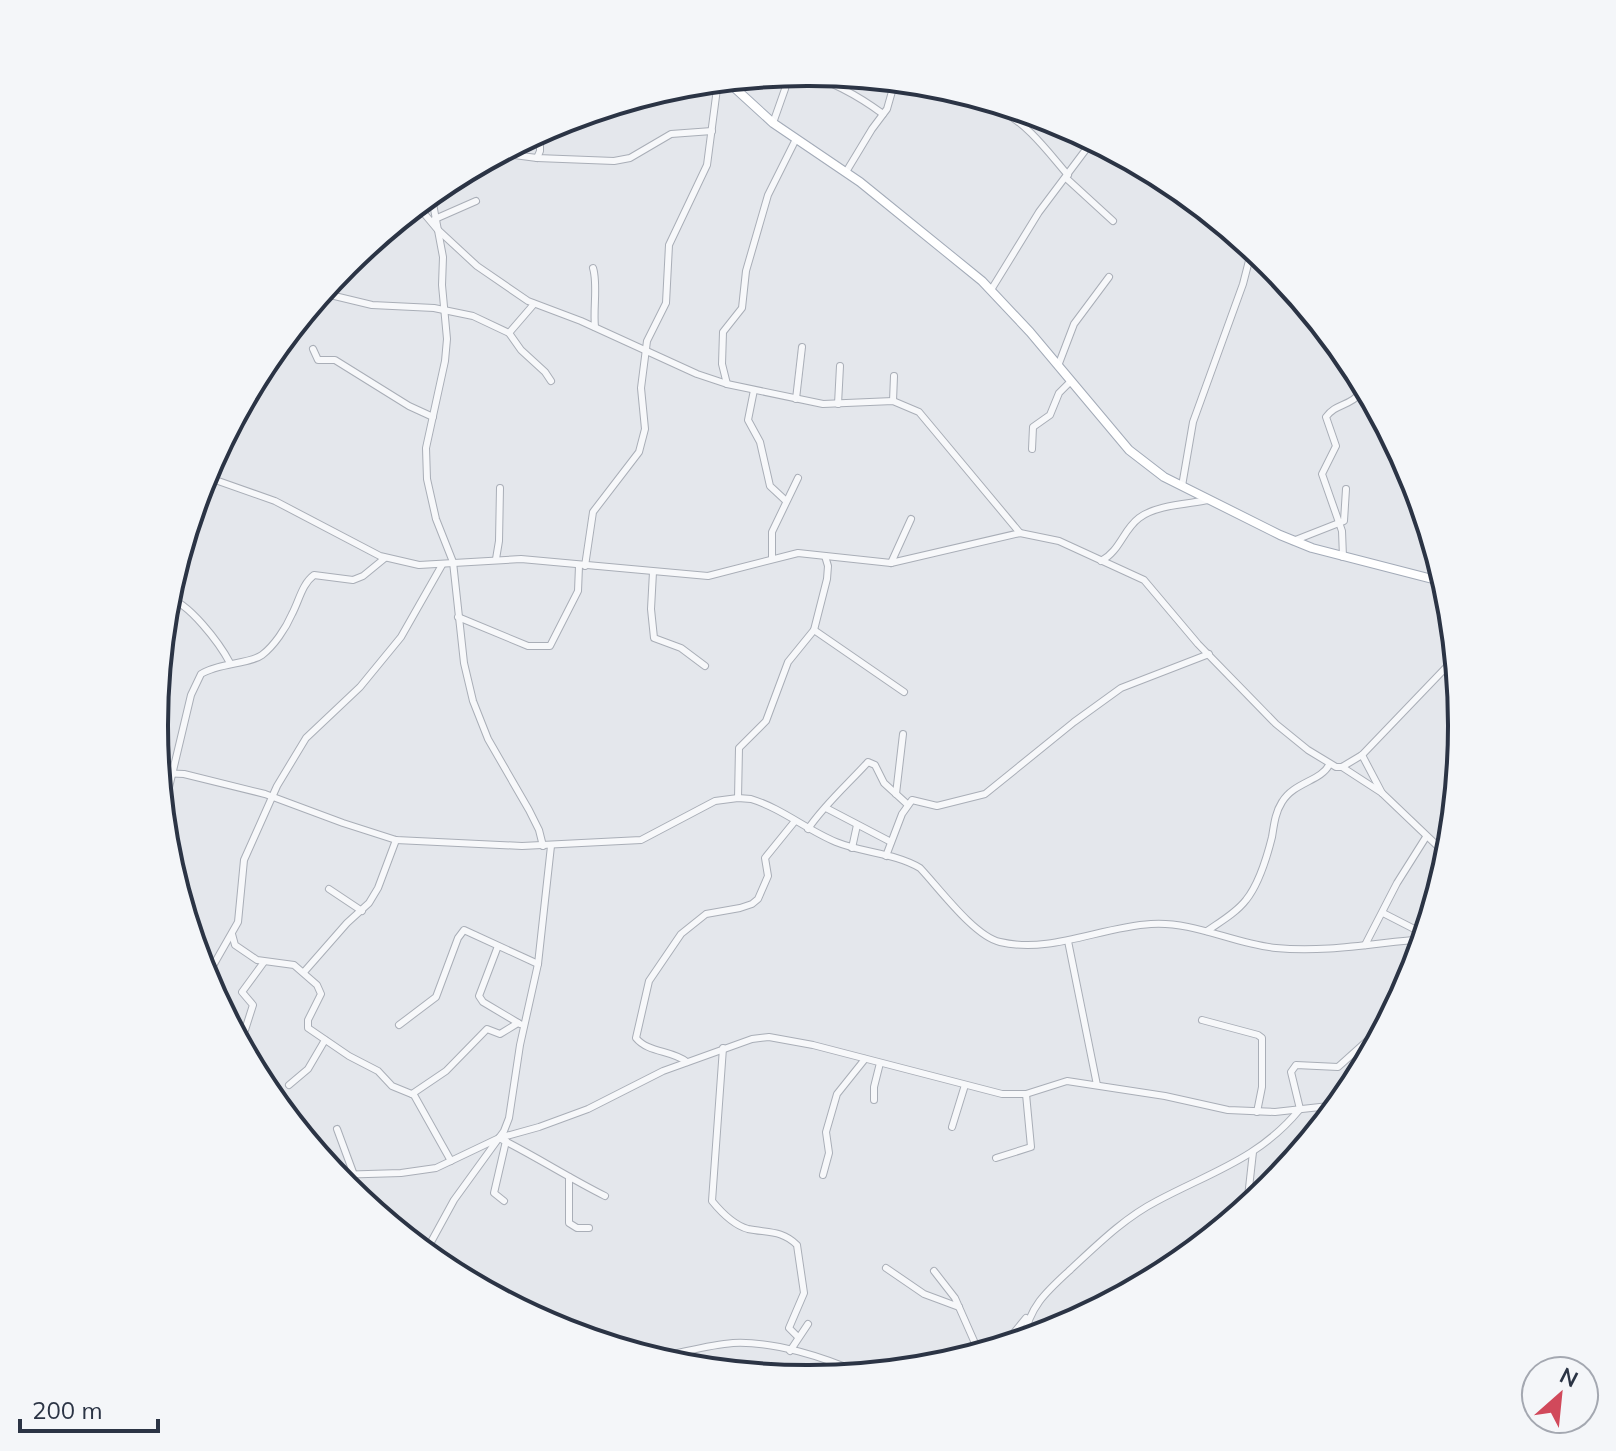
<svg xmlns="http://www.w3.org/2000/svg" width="1616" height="1451" font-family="Mulish,sans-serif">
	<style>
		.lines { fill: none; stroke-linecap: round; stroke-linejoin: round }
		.minor-casing { stroke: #a9aeb7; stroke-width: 8 }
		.major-casing { stroke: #a3abb8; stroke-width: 10 }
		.minor { stroke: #f7f8fa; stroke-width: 6 }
		.major { stroke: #fff; stroke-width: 8 }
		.rim { fill: none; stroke: #2b3445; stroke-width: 4 }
	</style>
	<rect width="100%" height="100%" fill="#e4e7ec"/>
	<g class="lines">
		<g class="minor-casing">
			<g id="minor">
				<path d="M 797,73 C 826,77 860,97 883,114"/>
				<path d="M 1000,110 C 1028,124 1048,152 1068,175"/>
				<path d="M 773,123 L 785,89 L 787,74"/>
				<path d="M 499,153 L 537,158 L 614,161 L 630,158 L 671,134 L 712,131"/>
				<path d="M 537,158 L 540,151 L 540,131"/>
				<path d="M 846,172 L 872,129 L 887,109 L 895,81"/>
				<path d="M 1066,178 L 1113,221"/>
				<path d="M 431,193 L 443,257 L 442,285 L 447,339 L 445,361 L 426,448 L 427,479 L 436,519 L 453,562 L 464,663 L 473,701 L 488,739 L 529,810 L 539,830 L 543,846"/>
				<path d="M 417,205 L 437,229 L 477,266 L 528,301 L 581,321 L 697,374 L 727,384 L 823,404 L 893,401 L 919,412 L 1020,533"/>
				<path d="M 435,219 L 476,201"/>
				<path d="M 593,268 C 598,284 593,308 595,327"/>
				<path d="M 991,290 L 1039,212 L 1093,140"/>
				<path d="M 322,293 L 372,305 L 434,308 L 473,316 L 509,333 L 521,350 L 545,372 L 551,381"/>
				<path d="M 509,333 L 534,304"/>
				<path d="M 313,349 L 318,360 L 335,360 L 409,406 L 433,417"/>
				<path d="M 1058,366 L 1074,324 L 1109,277"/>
				<path d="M 727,384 L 722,364 L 723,332 L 742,308 L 746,271 L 768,195 L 796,139"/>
				<path d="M 754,390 L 748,420 L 760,442 L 770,486 L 785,500"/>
				<path d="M 796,399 L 802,347"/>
				<path d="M 893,401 L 894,376"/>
				<path d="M 838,404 L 840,366"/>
				<path d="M 1032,449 L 1033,427 L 1050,415 L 1059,393 L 1071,381"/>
				<path d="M 204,476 L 275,501 L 380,556 L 419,565 L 521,559 L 708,576 L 798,553 L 891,563 L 1020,533 L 1059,541 L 1144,580 L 1198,644 L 1276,724 L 1308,750 L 1336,767 L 1342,767 L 1362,755 L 1455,658"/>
				<path d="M 212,477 L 228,431"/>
				<path d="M 1182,486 L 1193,422 L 1243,284 L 1252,249"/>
				<path d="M 1293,541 L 1344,521 L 1346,489"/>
				<path d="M 1343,557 L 1342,531 L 1322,474 L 1336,446 L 1326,417 C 1337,402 1350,408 1365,388"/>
				<path d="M 772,558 L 772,532 L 798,478"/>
				<path d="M 496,559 L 499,541 L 500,488"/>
				<path d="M 1101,561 C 1120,551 1123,530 1139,518 C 1156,505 1188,504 1208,500"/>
				<path d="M 891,563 L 911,519"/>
				<path d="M 585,566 L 593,512 L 639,452 L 645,429 L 641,388 L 647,341 L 666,303 L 669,245 L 707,165 L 718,81"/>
				<path d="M 653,572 L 651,609 L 654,638 L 681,648 L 705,666"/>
				<path d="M 167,598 C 188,601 220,644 230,663"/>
				<path d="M 458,617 L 528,646 L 550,646 L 578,591 L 579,566"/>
				<path d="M 814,630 L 904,692"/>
				<path d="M 1362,755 L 1382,793"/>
				<path d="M 1342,767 L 1382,793 L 1448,856"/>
				<path d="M 159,773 L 184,774 L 265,794 L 343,823 L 396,840 L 522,846 L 641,840 L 715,801 L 738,798 L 751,799 C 781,808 807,830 836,842 C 863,853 895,853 920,868 C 939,888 974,936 1000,942 C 1051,954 1100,927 1151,924 C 1194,921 1234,944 1276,948 C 1325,953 1375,943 1423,939"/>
				<path d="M 896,794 L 903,734"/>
				<path d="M 738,798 L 739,748 L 766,721 L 788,662 L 814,630 L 827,579 L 828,566 L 825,556"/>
				<path d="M 826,808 L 891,842"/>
				<path d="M 808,829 C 824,805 848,784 868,762 L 875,765 L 884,783 L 907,804"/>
				<path d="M 166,844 L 166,800 L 191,695 L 201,674 C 218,663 250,664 262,655 C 274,646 286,628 292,614 C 299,601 302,584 314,575 L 353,580 L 363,576 L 385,558"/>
				<path d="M 852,848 L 857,825"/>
				<path d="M 886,856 L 902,814 L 912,800 L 937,806 L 985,794 L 1074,722 L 1121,688 L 1209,654"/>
				<path d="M 329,889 L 362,911"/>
				<path d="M 1383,913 L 1424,934"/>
				<path d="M 1207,931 C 1220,922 1236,913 1246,900 C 1259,884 1267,857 1272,837 C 1274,825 1275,813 1282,802 C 1294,782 1321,781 1329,765"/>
				<path d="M 232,934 L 235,945 L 257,960 L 294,965 L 317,985 L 321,994 L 308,1020 L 308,1028 L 349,1056 L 378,1071 L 392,1086 L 414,1095 L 451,1161"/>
				<path d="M 1068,941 L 1097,1085"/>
				<path d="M 1365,945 L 1397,883 L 1426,837"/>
				<path d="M 498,946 L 479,996 L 483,1002 L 520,1024"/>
				<path d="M 304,972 L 347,923 L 369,903 L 378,888 L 396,840"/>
				<path d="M 206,978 L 238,922 L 244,860 L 277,786 L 306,738 L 360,687 L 401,637 L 442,565"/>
				<path d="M 1202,1020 L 1258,1035 L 1262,1038 L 1262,1087 L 1257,1112"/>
				<path d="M 399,1025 L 436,997 L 458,938 L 464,930 L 538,964"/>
				<path d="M 245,1030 L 253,1005 L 242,992 L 264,962"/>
				<path d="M 723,1048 L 712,1201 C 721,1212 733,1225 748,1229 C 768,1233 782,1230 797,1245 L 804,1293 L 789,1328 L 798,1337"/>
				<path d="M 687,1062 C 672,1050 648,1053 636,1038 L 649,981 L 681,934 L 706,914 L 740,908 L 752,904 L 758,899 L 768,876 L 765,858 L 795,821"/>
				<path d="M 289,1085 L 308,1069 L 325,1040"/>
				<path d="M 412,1094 L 446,1071 L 487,1029 L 500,1034 L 518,1023"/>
				<path d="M 874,1100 L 874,1087 L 880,1063"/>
				<path d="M 952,1127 L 965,1085"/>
				<path d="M 337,1129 L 354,1175"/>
				<path d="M 499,1138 C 535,1156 569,1178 605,1196"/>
				<path d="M 996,1158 L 1031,1147 L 1026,1094"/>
				<path d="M 335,1175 L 401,1173 L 436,1168 L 499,1138 L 539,1127 L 588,1109 L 663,1071 L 752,1039 L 769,1037 L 813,1045 L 1002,1094 L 1026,1094 L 1067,1081 L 1165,1096 L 1228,1110 L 1275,1112 L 1338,1105"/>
				<path d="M 823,1175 L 829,1153 L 826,1132 L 837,1094 L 865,1059"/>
				<path d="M 569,1177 L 569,1223 L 577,1228 L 589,1228"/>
				<path d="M 504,1201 L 494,1193 L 506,1141"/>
				<path d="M 1247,1206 L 1253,1152"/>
				<path d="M 425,1253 L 454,1200 L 504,1131 L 509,1118 L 520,1045 L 538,964 L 551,846"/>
				<path d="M 886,1268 L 924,1294 L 959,1307"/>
				<path d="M 934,1271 L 955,1298 L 974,1341 L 982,1352"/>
				<path d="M 1024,1339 C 1029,1307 1046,1292 1070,1270 C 1097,1245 1124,1218 1157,1201 C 1211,1172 1259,1159 1300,1109 L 1291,1072 L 1296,1065 L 1338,1067 L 1367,1041 L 1380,1034"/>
				<path d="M 1003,1346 L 1026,1318"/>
				<path d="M 790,1351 L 808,1324"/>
				<path d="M 652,1358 C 679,1354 706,1345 733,1343 C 774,1341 824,1357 862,1374"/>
			</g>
		</g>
		<g class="major-casing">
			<path id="major" d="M 726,80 L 773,123 L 860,182 L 982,281 L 1030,332 L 1129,450 L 1164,477 L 1280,535 L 1312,548 L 1444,582"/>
		</g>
		<use href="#minor" class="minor"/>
		<use href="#major" class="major"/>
	</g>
	<path d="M0 0H1616V1451H0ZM807 86H809A639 639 0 0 1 1448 725V726A639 639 0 0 1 809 1365H807A639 639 0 0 1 168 726V725A639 639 0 0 1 807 86Z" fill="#f4f6f9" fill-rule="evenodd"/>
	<path class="rim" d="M807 86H809A639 639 0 0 1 1448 725V726A639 639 0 0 1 809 1365H807A639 639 0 0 1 168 726V725A639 639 0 0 1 807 86Z"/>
	<g transform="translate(1560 1395) rotate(27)"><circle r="38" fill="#f4f6f9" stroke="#a4a8b1" stroke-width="2"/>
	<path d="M0-6L14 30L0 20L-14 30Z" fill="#d1495b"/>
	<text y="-12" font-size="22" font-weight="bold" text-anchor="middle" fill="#2b3445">N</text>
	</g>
	<path d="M20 1419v12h138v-12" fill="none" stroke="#2b3445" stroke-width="4"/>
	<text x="32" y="1419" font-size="24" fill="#2b3445" stroke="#f4f6f9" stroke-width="6" paint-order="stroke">200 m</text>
</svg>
